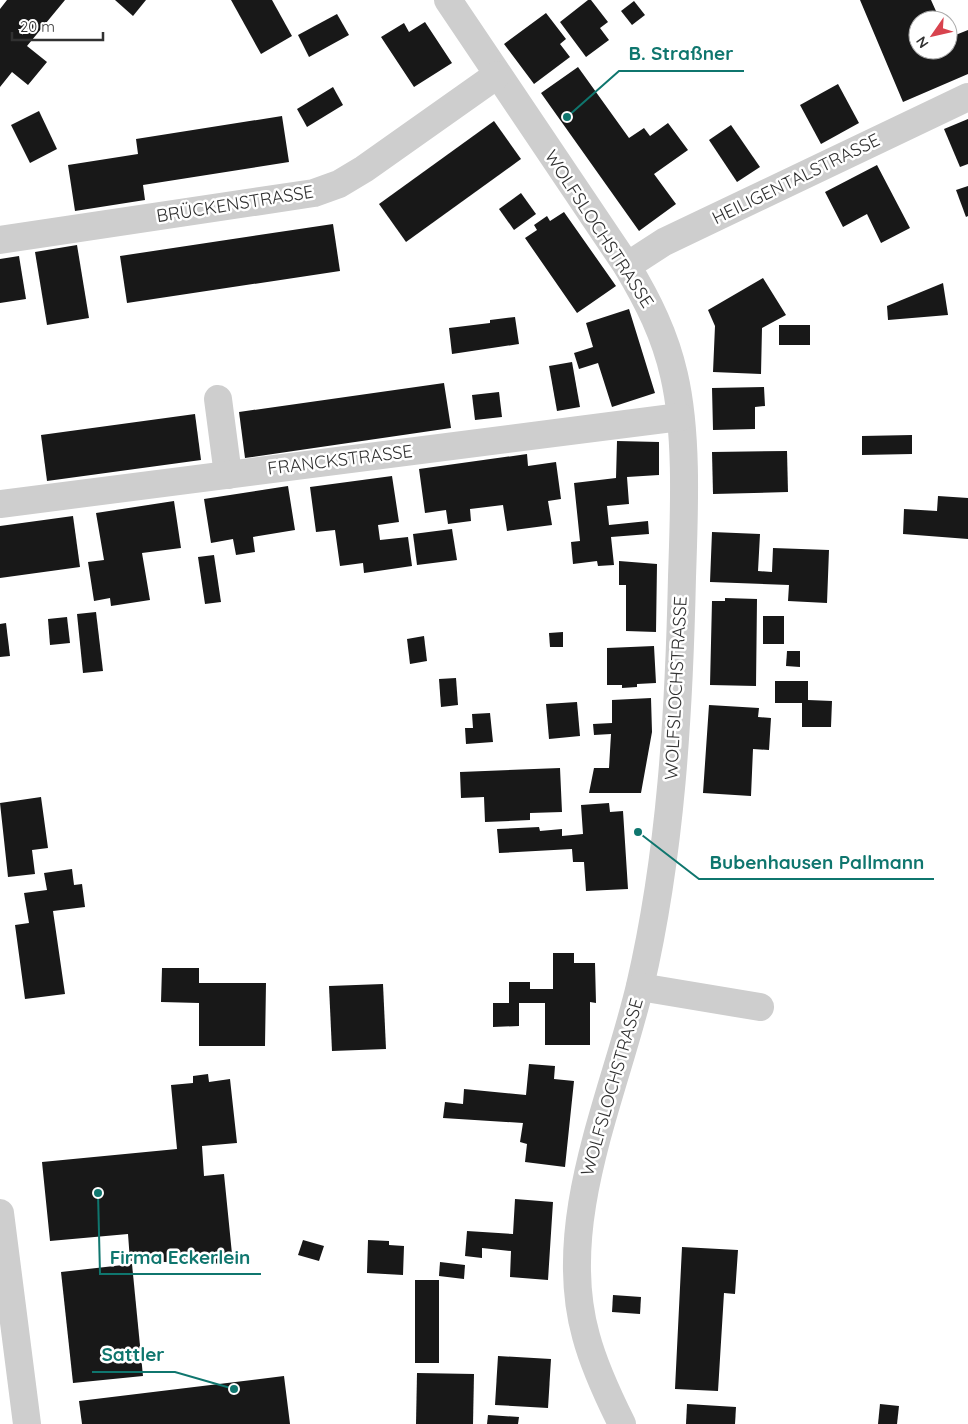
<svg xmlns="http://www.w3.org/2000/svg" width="968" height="1424" font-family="Quicksand,sans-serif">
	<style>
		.building { fill: #181818 }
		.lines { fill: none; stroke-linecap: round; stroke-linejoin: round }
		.minor { stroke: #cecece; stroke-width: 28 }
		.labels { text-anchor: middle; stroke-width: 5; stroke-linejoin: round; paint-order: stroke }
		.street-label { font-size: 18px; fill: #313131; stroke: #fff }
		.leader { fill: none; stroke: #0f766e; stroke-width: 2 }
		.callout-dot { fill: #0f766e; stroke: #fff; stroke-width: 2 }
		.callout-label { font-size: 19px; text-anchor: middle; font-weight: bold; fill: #0f766e; stroke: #fff; stroke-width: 5; stroke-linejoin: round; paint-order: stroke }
	</style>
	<rect width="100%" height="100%" fill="#fff"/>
	<g class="building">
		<path d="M 7,0 L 65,0 L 27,46 L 47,62 L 28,85 L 12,72 L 0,87 L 0,9 Z"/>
		<path d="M 115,0 L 146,0 L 133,16 Z"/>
		<path d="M 231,0 L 272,0 L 292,36 L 261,54 Z"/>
		<path d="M 588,0 L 591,0 L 608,22 L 600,28 L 609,40 L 586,57 L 560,22 Z"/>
		<path d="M 860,0 L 931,0 L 940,20 L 918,20 L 918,50 L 948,50 L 948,38 L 968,30 L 968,74 L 903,102 Z"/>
		<path d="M 634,1 L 645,15 L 632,25 L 621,11 Z"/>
		<path d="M 546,13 L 566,39 L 560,44 L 570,57 L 534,84 L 504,44 Z"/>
		<path d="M 337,14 L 349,35 L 309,57 L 298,35 Z"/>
		<path d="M 425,22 L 452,63 L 414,87 L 381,37 L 404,23 L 409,32 Z"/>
		<path d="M 578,67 L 629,138 L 644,128 L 650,136 L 668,123 L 688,150 L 654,174 L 676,204 L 639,231 L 541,93 Z"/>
		<path d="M 838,84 L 859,123 L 821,144 L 800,105 Z"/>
		<path d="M 333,87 L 343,105 L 307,127 L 297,109 Z"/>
		<path d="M 39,111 L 57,149 L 30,163 L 11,125 Z"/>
		<path d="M 282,116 L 289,162 L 143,185 L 145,200 L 75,211 L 68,165 L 138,154 L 136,139 Z"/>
		<path d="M 968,119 L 968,164 L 960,167 L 944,129 Z"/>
		<path d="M 494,121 L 521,159 L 406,242 L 379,204 Z"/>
		<path d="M 731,125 L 760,167 L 737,182 L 709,140 Z"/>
		<path d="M 877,165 L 910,228 L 881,243 L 867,214 L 843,227 L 825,192 Z"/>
		<path d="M 968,186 L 968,216 L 966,217 L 956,190 Z"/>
		<path d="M 521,193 L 536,214 L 514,230 L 499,209 Z"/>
		<path d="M 564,212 L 616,286 L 577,313 L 525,238 L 537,230 L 534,225 L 547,216 L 550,221 Z"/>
		<path d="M 333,224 L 340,271 L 127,303 L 120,256 Z"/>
		<path d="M 77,245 L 89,318 L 47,325 L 35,252 Z"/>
		<path d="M 19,256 L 26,299 L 0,303 L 0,259 Z"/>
		<path d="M 763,278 L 786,315 L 762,328 L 761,374 L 713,372 L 715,326 L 708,310 Z"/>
		<path d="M 943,283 L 948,315 L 888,320 L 887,306 Z"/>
		<path d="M 629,309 L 655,393 L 612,407 L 598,363 L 579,369 L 574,353 L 593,347 L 586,323 Z"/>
		<path d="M 515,317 L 519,344 L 452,354 L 449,328 L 490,323 L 490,320 Z"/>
		<rect x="779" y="325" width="31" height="20"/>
		<path d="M 572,362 L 580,407 L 557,411 L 549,366 Z"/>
		<path d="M 444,383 L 451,428 L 245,458 L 239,412 Z"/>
		<path d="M 764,387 L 765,406 L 755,407 L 755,429 L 713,430 L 712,388 Z"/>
		<path d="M 499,392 L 502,417 L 475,420 L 472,395 Z"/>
		<path d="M 195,414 L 201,460 L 47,481 L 41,435 Z"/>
		<path d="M 912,435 L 912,454 L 862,455 L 862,436 Z"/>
		<path d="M 617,441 L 659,442 L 659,475 L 627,477 L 629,504 L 607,506 L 609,525 L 648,521 L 649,534 L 611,537 L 614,565 L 598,566 L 597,561 L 573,564 L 571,542 L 580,541 L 574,483 L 616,478 Z"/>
		<path d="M 787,451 L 788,492 L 713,494 L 712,452 Z"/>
		<path d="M 527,454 L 528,466 L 556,462 L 561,499 L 548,501 L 552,525 L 507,531 L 503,505 L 470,509 L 471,521 L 448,524 L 446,510 L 425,513 L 419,469 Z"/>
		<path d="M 392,476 L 399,522 L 378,525 L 380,540 L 408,537 L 412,566 L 364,573 L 363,563 L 340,566 L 335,530 L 316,532 L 310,487 Z"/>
		<path d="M 288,486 L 295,530 L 253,537 L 255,552 L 236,555 L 233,539 L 211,543 L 204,499 Z"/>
		<path d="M 938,496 L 968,498 L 968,539 L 903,534 L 904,509 L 937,511 Z"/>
		<path d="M 174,501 L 181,548 L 142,553 L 150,600 L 111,606 L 110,598 L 94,601 L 88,562 L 104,560 L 96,513 Z"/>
		<path d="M 73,516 L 80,567 L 0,578 L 0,526 Z"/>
		<path d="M 452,529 L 457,560 L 417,565 L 413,534 Z"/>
		<path d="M 712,532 L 760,534 L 758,571 L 772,572 L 773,548 L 829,550 L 827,603 L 788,601 L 789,585 L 710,582 Z"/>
		<path d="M 214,555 L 221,602 L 205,604 L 198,557 Z"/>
		<path d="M 619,561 L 657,564 L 656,632 L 626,631 L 626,585 L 619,585 Z"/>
		<path d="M 725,598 L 757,599 L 756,686 L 710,685 L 712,601 L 725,601 Z"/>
		<path d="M 96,612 L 103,671 L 83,673 L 77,614 Z"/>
		<rect x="763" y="616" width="21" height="28"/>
		<path d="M 67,617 L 70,643 L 50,645 L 48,619 Z"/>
		<path d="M 6,623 L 10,656 L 0,657 L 0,624 Z"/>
		<path d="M 563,632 L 563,647 L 550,647 L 549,633 Z"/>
		<path d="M 424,636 L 427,661 L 410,664 L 407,639 Z"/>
		<path d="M 654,646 L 656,683 L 637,684 L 637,687 L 622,688 L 622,685 L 607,685 L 607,648 Z"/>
		<path d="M 787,651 L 800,651 L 800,667 L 786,666 Z"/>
		<path d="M 456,678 L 458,705 L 441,707 L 439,679 Z"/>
		<path d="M 775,681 L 808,681 L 808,700 L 832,701 L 831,727 L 802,727 L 802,703 L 775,703 Z"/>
		<path d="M 651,698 L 652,732 L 641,793 L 589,793 L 594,768 L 609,768 L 611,734 L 594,735 L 593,724 L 612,723 L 612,700 Z"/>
		<path d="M 577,702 L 580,736 L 549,739 L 546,704 Z"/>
		<path d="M 709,705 L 759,708 L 758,717 L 771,718 L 769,750 L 753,749 L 751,796 L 703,793 Z"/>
		<path d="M 490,713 L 493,742 L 466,744 L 465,728 L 473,728 L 472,714 Z"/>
		<path d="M 560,768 L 562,812 L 530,813 L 530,820 L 485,822 L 484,797 L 461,798 L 460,772 Z"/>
		<path d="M 41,797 L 48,848 L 32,850 L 35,874 L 8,877 L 0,803 Z"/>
		<path d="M 609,803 L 610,812 L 623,811 L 628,889 L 586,891 L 584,862 L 573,862 L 572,849 L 499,853 L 497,829 L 539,827 L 540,831 L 562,829 L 562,836 L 583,834 L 581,805 Z"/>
		<path d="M 72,869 L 74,885 L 82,884 L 85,907 L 53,911 L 65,994 L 25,999 L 15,925 L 29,923 L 24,893 L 47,890 L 44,873 Z"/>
		<path d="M 553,953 L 574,953 L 574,963 L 595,963 L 596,1003 L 590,1002 L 590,1045 L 545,1045 L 545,1003 L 519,1003 L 519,1026 L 493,1027 L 493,1003 L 509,1003 L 509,982 L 530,982 L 530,989 L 553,989 Z"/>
		<path d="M 162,968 L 199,968 L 199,983 L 266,983 L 265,1046 L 199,1046 L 199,1003 L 161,1002 Z"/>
		<path d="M 383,984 L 386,1049 L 332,1051 L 329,986 Z"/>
		<path d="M 529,1064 L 555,1066 L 554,1079 L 574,1081 L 565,1167 L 525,1162 L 527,1144 L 520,1142 L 523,1123 L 443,1118 L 445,1102 L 463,1104 L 464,1089 L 526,1095 Z"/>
		<path d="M 208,1074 L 209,1082 L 230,1079 L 237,1143 L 202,1146 L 204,1176 L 224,1174 L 233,1264 L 130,1261 L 128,1234 L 50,1241 L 42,1162 L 177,1149 L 171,1085 L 193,1083 L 193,1076 Z"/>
		<path d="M 515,1199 L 553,1202 L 548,1280 L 510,1277 L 511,1251 L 482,1248 L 482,1258 L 465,1256 L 467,1231 L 513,1234 Z"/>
		<path d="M 303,1240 L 324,1246 L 319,1261 L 298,1255 Z"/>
		<path d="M 368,1240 L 389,1241 L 389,1245 L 404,1246 L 403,1275 L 367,1273 Z"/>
		<path d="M 682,1247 L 738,1250 L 735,1294 L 724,1293 L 718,1391 L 675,1389 Z"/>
		<path d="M 440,1262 L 465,1265 L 464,1279 L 439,1276 Z"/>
		<path d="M 132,1264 L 143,1376 L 73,1383 L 61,1272 Z"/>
		<rect x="415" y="1280" width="24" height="83"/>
		<path d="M 613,1295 L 641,1297 L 640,1314 L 612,1312 Z"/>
		<path d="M 498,1356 L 551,1359 L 548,1408 L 495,1405 Z"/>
		<path d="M 417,1373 L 474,1374 L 473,1424 L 416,1424 Z"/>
		<path d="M 284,1376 L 290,1424 L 82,1424 L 79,1401 Z"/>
		<path d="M 687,1404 L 736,1407 L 735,1424 L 686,1424 Z"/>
		<path d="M 880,1404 L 899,1406 L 897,1424 L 878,1424 Z"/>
		<path d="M 488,1415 L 519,1417 L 518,1424 L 487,1424 Z"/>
	</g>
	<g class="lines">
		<g class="minor">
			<path d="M 448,0 L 627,266 C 648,301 665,335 674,375 C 688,435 684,515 682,577 C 679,713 671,853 640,986 C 614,1096 554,1222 586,1336 C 594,1366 608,1396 622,1424"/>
			<path d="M 0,240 L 314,193 L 339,184 L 364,169 L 497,75"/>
			<path d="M 627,266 L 664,242 L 968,97"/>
			<path d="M 218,399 L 228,475"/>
			<path d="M 0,504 L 680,417"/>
			<path d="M 640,987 L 760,1007"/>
			<path d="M 0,1213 L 27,1424"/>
		</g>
	</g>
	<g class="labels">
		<g class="street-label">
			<text transform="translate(796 179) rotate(-26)" y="6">HEILIGENTALSTRASSE</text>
			<text transform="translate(235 204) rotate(-9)" y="6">BRÜCKENSTRASSE</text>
			<text transform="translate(599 229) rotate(57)" y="6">WOLFSLOCHSTRASSE</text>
			<text transform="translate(340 460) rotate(-7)" y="6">FRANCKSTRASSE</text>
			<text transform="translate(676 688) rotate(-87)" y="6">WOLFSLOCHSTRASSE</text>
			<text transform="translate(612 1087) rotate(-74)" y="6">WOLFSLOCHSTRASSE</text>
		</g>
	</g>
	<path class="leader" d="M567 117L619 71H744M638 832L699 879H934M98 1193L100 1274H261M234 1389L175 1372H92"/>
	<g class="callout-dot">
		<circle cx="567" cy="117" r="5"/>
		<circle cx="638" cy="832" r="5"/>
		<circle cx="98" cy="1193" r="5"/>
		<circle cx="234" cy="1389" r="5"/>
	</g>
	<g class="callout-label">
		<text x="681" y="60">B. Straßner</text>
		<text x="817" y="869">Bubenhausen Pallmann</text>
		<text x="180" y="1264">Firma Eckerlein</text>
		<text x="133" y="1361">Sattler</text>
	</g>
	<g transform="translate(933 35) rotate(236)"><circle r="24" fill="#ffffff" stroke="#adadad"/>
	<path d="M0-4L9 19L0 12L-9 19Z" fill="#d8434e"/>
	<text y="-8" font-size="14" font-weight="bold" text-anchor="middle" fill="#313131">N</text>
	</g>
	<path d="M12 32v8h91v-8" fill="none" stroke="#313131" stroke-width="2.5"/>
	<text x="20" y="32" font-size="15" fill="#313131" stroke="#ffffff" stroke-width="4" paint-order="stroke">20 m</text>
</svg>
